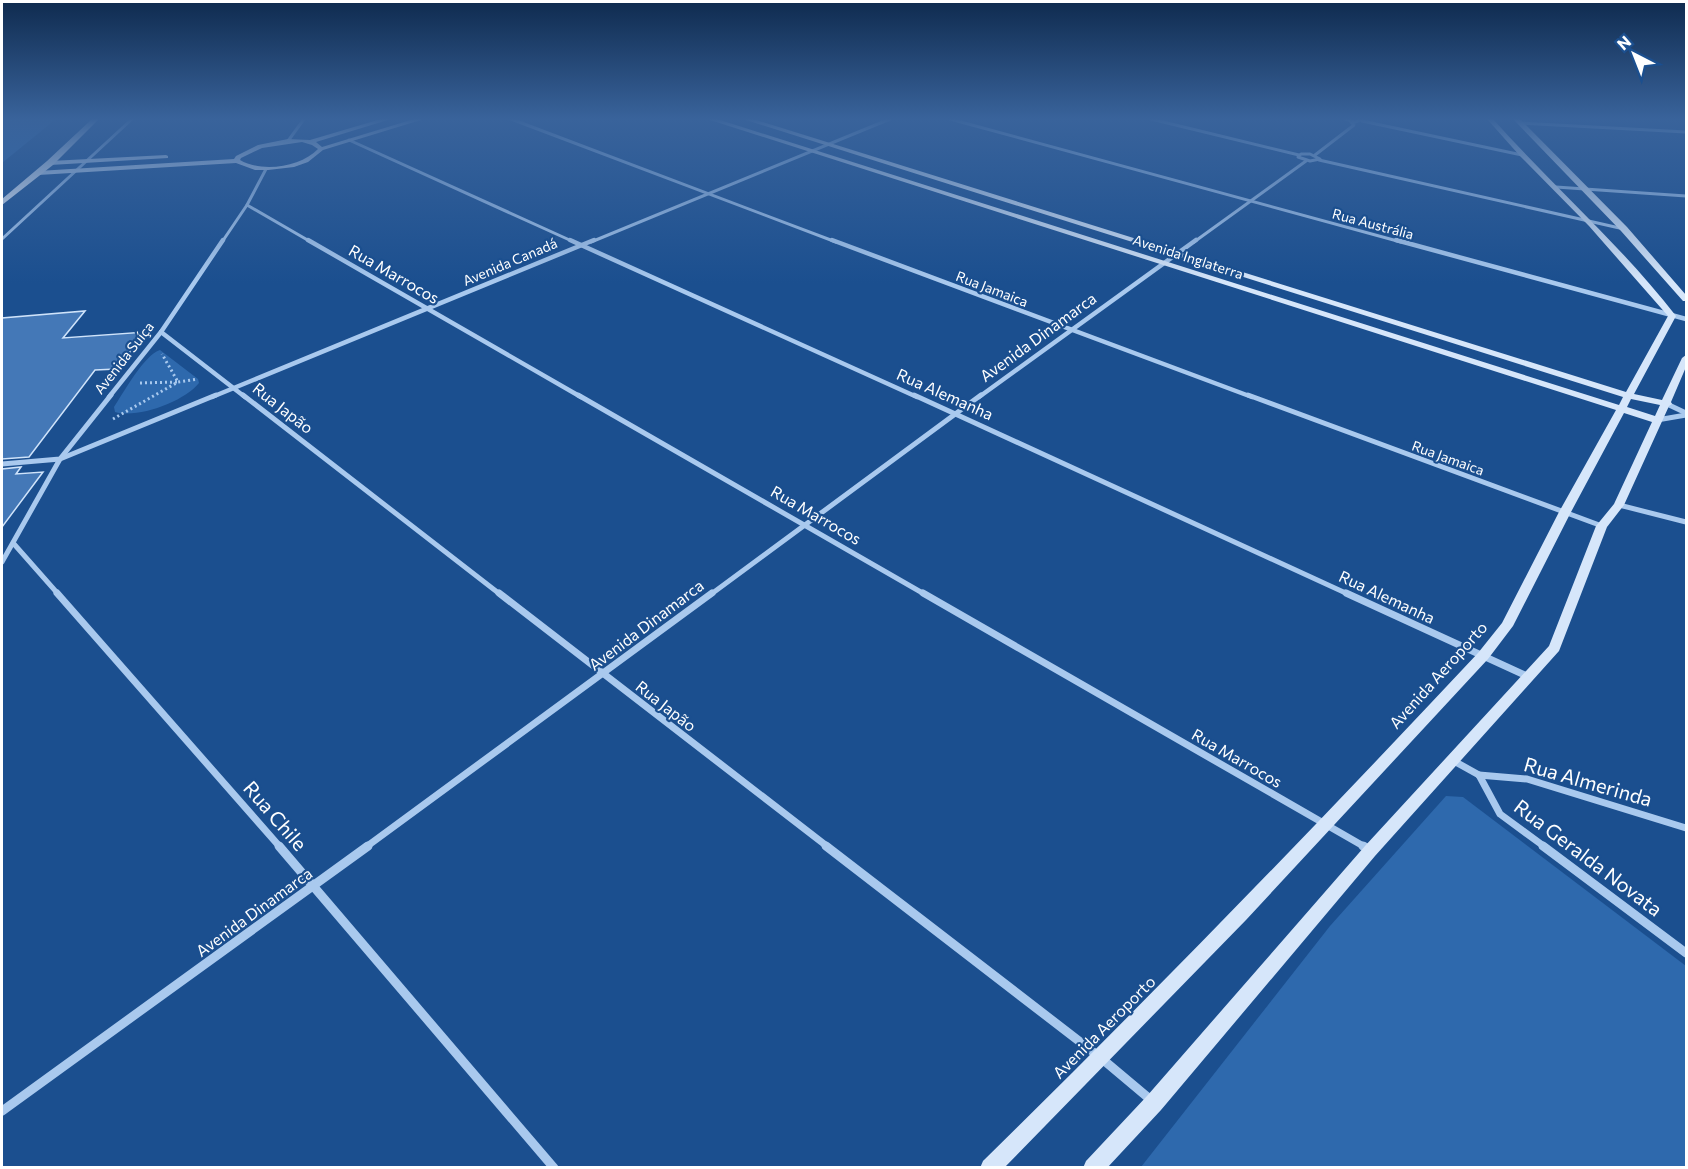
<svg xmlns="http://www.w3.org/2000/svg" width="1688" height="1169" font-family="Commissioner,sans-serif">
	<style>
		.green { fill: #2e69ad }
		.building { fill: #4478b7; stroke: #cfe3fa; stroke-width: 1.5 }
		.lines { fill: none; stroke-linecap: round; stroke-linejoin: round }
		.path { stroke: #a9c9ee; stroke-width: 3; stroke-dasharray: 2 3; stroke-linecap: butt }
		.street-far4 { stroke: #a9c9ee; stroke-width: 3 }
		.street-far3 { stroke: #a9c9ee; stroke-width: 4.5 }
		.street-far2 { stroke: #a9c9ee; stroke-width: 5 }
		.street-far1 { stroke: #a9c9ee; stroke-width: 7 }
		.street { stroke: #a9c9ee; stroke-width: 9 }
		.secondary { fill: #d6e6fa; fill-rule: evenodd }
		.primary { fill: #f0f6ff; fill-rule: evenodd }
		.labels { text-anchor: middle; stroke-width: 4.5; stroke-linejoin: round; paint-order: stroke }
		.far-street-label { font-size: 14px; fill: #fff; stroke: #1b4f8f }
		.street-label { font-size: 16px; fill: #fff; stroke: #1b4f8f }
		.near-street-label { font-size: 20px; fill: #fff; stroke: #1b4f8f }
	</style>
	<rect width="100%" height="100%" fill="#1b4f8f"/>
	<g class="green">
		<path d="M 2,119 L 56,119 L 2,163 Z"/>
		<path d="M 160,350 L 198,379 L 199,383 C 185,401 138,419 115,412 L 114,407 C 124,392 144,355 160,350 Z"/>
		<path d="M 1446,796 L 1463,797 L 1686,966 L 1686,1167 L 1141,1167 L 1330,926 Z"/>
	</g>
	<g class="building">
		<path d="M 85,311 L 63,338 L 145,332 L 117,369 L 95,370 L 29,457 L 2,459 L 2,318 Z"/>
		<path d="M 21,467 L 16,474 L 43,472 L 2,527 L 2,469 Z"/>
	</g>
	<g class="lines">
		<g class="path">
			<path d="M 140,383 L 178,382 L 162,354"/>
			<path d="M 113,419 L 178,382 L 198,379"/>
		</g>
		<g class="street-far4">
			<path d="M 511,119 L 836,242"/>
			<path d="M 950,119 L 1401,242"/>
			<path d="M 1151,119 L 1299,155"/>
			<path d="M 1345,119 L 1355,122 L 1362,119"/>
			<path d="M 1362,121 L 1522,155"/>
			<path d="M 1521,123 L 1686,132"/>
			<path d="M 349,140 L 574,242"/>
			<path d="M 288,141 L 304,119"/>
			<path d="M 1301,154 L 1310,154 L 1320,159 L 1310,161 L 1298,157 Z"/>
			<path d="M 1315,155 L 1354,125 L 1351,122"/>
			<path d="M 1319,160 L 1624,229"/>
			<path d="M 1556,187 L 1686,196"/>
			<path d="M 247,205 L 311,242"/>
			<path d="M 2,239 L 132,119"/>
			<path d="M 222,242 L 247,205 L 266,169"/>
			<path d="M 591,242 L 890,119"/>
			<path d="M 1194,242 L 1306,161"/>
		</g>
		<g class="street-far3">
			<path d="M 308,240 L 581,397"/>
			<path d="M 570,240 L 917,397"/>
			<path d="M 832,240 L 1252,397"/>
			<path d="M 1396,240 L 1686,319"/>
			<path d="M 161,332 L 245,397"/>
			<path d="M 109,397 L 161,332 L 223,240"/>
			<path d="M 212,397 L 594,240"/>
			<path d="M 979,397 L 1196,240"/>
		</g>
		<g class="street-far2">
			<path d="M 243,395 L 501,595"/>
			<path d="M 578,395 L 926,595"/>
			<path d="M 914,395 L 1350,595"/>
			<path d="M 1248,395 L 1602,526"/>
			<path d="M 1667,404 L 1686,413"/>
			<path d="M 1657,420 L 1686,415"/>
			<path d="M 2,464 L 60,459 L 216,395"/>
			<path d="M 1619,505 L 1686,522"/>
			<path d="M 14,544 L 59,595"/>
			<path d="M 2,562 L 60,459 L 111,395"/>
			<path d="M 710,595 L 981,395"/>
		</g>
		<g class="street-far1">
			<path d="M 57,593 L 280,847"/>
			<path d="M 499,593 L 828,847"/>
			<path d="M 923,593 L 1365,847"/>
			<path d="M 1346,593 L 1529,677"/>
			<path d="M 1452,760 L 1479,775 L 1500,814 L 1545,847"/>
			<path d="M 1479,775 L 1527,779 L 1686,828"/>
			<path d="M 366,847 L 712,593"/>
		</g>
		<g class="street">
			<path d="M 279,846 L 554,1168"/>
			<path d="M 826,846 L 1101,1058 L 1151,1100"/>
			<path d="M 1363,846 L 1370,850"/>
			<path d="M 1543,846 L 1686,953"/>
			<path d="M 2,1111 L 368,846"/>
		</g>
		<g class="secondary">
			<path d="M 381,119 L 391,119 L 316,142 L 322,147 L 414,119 L 424,119 L 323,150 L 308,162 L 294,167 L 268,170 L 255,170 L 236,163 L 38,175 L 35,173 L 38,171 L 234,159 L 236,156 L 258,145 L 288,139 L 310,140 ZM 302,142 L 312,145 L 318,149 C 301,167 262,173 240,160 L 241,158 L 262,148 Z"/>
			<path d="M 707,119 L 717,119 L 1619,405 L 1623,397 L 743,119 L 753,119 L 1626,392 L 1668,316 L 1589,226 L 1520,156 L 1487,119 L 1493,119 C 1553,186 1621,245 1676,316 L 1634,394 L 1662,400 L 1682,358 L 1686,355 L 1686,367 L 1671,402 L 1672,404 L 1669,406 L 1624,505 L 1607,527 L 1559,651 L 1375,856 L 1161,1110 L 1107,1168 L 1083,1168 L 1086,1161 L 1147,1096 L 1365,846 L 1549,646 L 1596,526 L 1614,504 L 1652,422 L 1624,413 L 1571,512 L 1513,626 L 1488,659 L 1246,920 L 1004,1168 L 980,1168 L 983,1161 C 1152,995 1317,825 1478,653 L 1502,623 L 1559,512 L 1616,410 ZM 1631,399 L 1660,405 L 1655,416 L 1627,407 Z"/>
			<path d="M 1513,119 L 1520,119 L 1627,227 L 1686,295 L 1686,301 L 1683,301 L 1621,231 Z"/>
			<path d="M 166,155 L 168,156 L 168,158 L 50,165 L 47,163 L 50,161 Z"/>
		</g>
		<path class="primary" d="M 92,119 L 99,119 L 53,165 L 2,205 L 2,199 L 47,161 Z"/>
	</g>
	<linearGradient id="sky" x2="0" y2="1"><stop stop-color="#0f2b4f"/><stop offset="0.42" stop-color="#39639b"/><stop offset="1" stop-color="#39639b" stop-opacity="0"/></linearGradient>
	<rect width="1688" height="283" fill="url(#sky)"/>
	<g class="labels">
		<g class="far-street-label">
			<text transform="translate(1373 224) rotate(15)" y="5">Rua Austrália</text>
			<text transform="translate(1188 257) rotate(18)" y="5">Avenida Inglaterra</text>
			<text transform="translate(510 262) rotate(-23)" y="5">Avenida Canadá</text>
			<text transform="translate(992 289) rotate(21)" y="5">Rua Jamaica</text>
			<text transform="translate(124 358) rotate(-52)" y="5">Avenida Suíça</text>
			<text transform="translate(1448 458) rotate(20)" y="5">Rua Jamaica</text>
		</g>
		<g class="street-label">
			<text transform="translate(394 274) rotate(30)" y="6">Rua Marrocos</text>
			<text transform="translate(1038 337) rotate(-36)" y="6">Avenida Dinamarca</text>
			<text transform="translate(945 394) rotate(24)" y="6">Rua Alemanha</text>
			<text transform="translate(283 408) rotate(38)" y="6">Rua Japão</text>
			<text transform="translate(816 515) rotate(30)" y="6">Rua Marrocos</text>
			<text transform="translate(1387 597) rotate(25)" y="6">Rua Alemanha</text>
			<text transform="translate(646 625) rotate(-37)" y="6">Avenida Dinamarca</text>
			<text transform="translate(1438 675) rotate(-48)" y="6">Avenida Aeroporto</text>
			<text transform="translate(666 706) rotate(38)" y="6">Rua Japão</text>
			<text transform="translate(1237 758) rotate(30)" y="6">Rua Marrocos</text>
			<text transform="translate(254 912) rotate(-36)" y="6">Avenida Dinamarca</text>
			<text transform="translate(1104 1027) rotate(-45)" y="6">Avenida Aeroporto</text>
		</g>
		<g class="near-street-label">
			<text transform="translate(1588 782) rotate(16)" y="7">Rua Almerinda</text>
			<text transform="translate(275 816) rotate(49)" y="7">Rua Chile</text>
			<text transform="translate(1588 858) rotate(37)" y="7">Rua Geralda Novata</text>
		</g>
	</g>
	<rect width="1688" height="1169" fill="none" stroke="#ffffff" stroke-width="6"/>
	<g transform="translate(1634 54) rotate(318)" stroke="#1b4f8f" stroke-width="4.5" paint-order="stroke">
	<path d="M0-4.5L10 22L0 15L-10 22Z" fill="#ffffff"/>
	<text y="-9" font-size="16" font-weight="bold" text-anchor="middle" fill="#ffffff">N</text>
	</g>
</svg>
